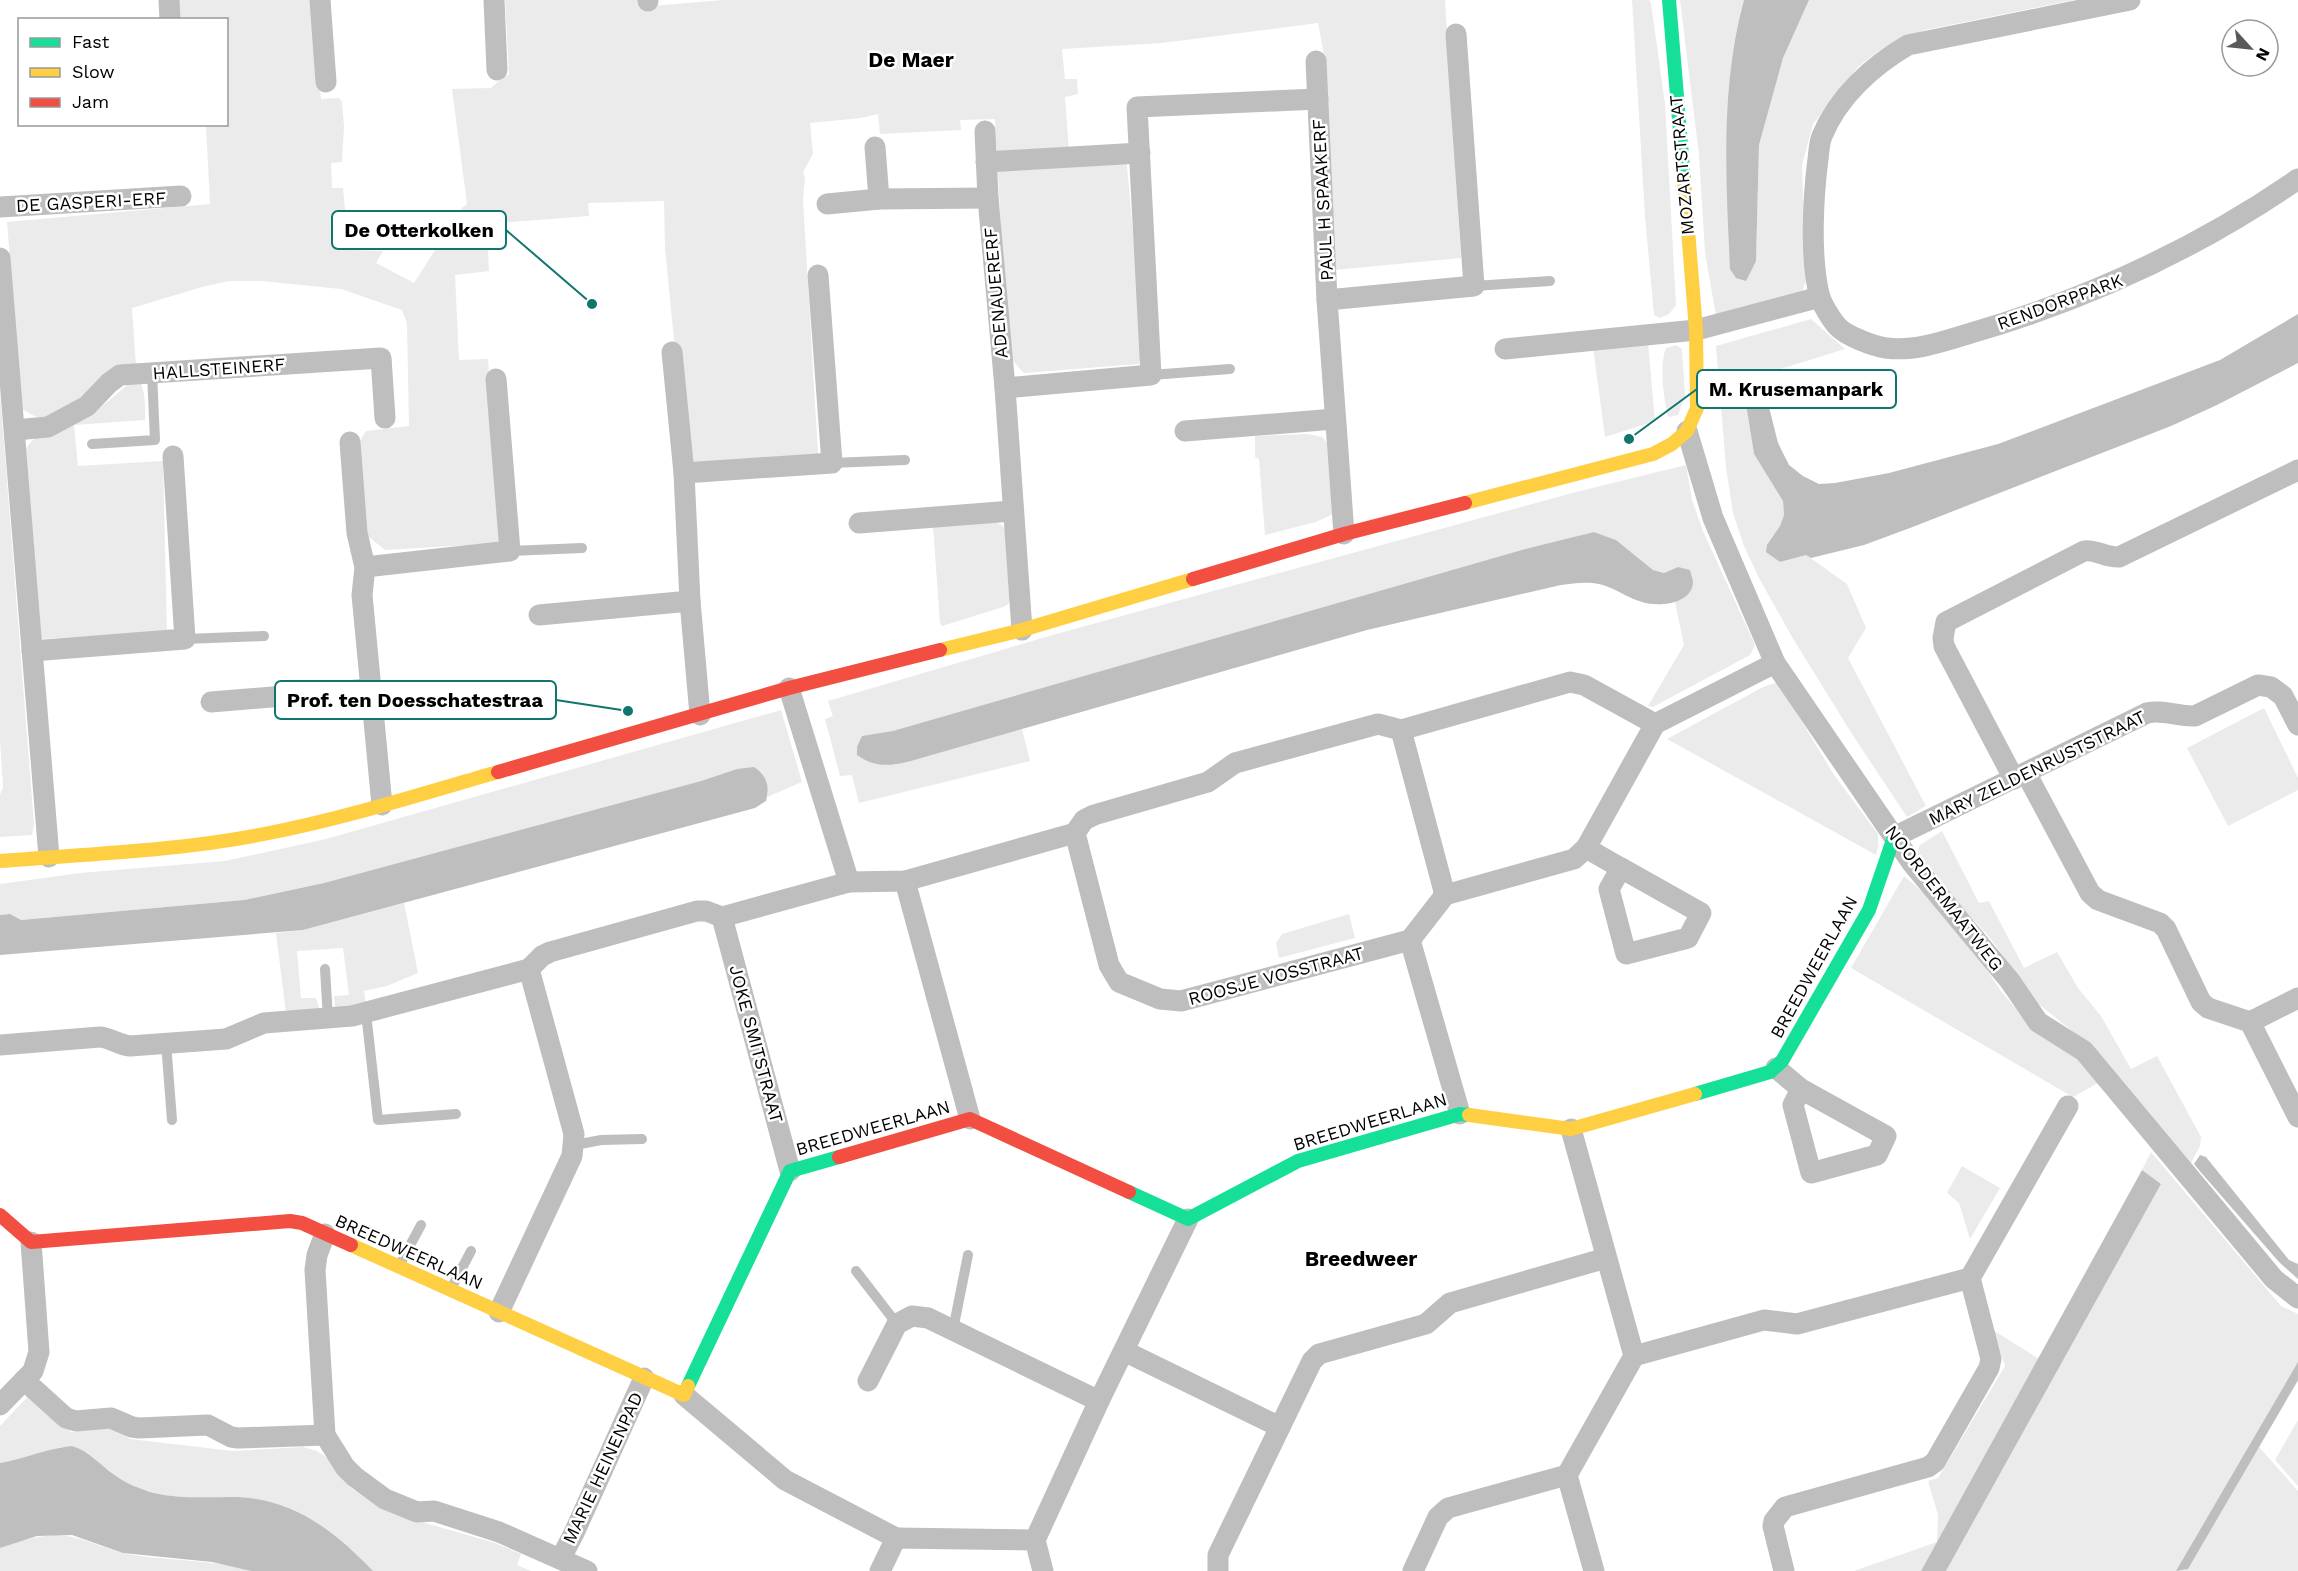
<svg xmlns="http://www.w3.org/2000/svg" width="2298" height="1571" font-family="'Work Sans',sans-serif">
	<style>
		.green { fill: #ebebeb }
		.water { fill: #bebebe }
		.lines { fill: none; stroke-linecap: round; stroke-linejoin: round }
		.lane { stroke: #bebebe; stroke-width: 10 }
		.street { stroke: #bebebe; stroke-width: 21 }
		.fast { stroke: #16e098; stroke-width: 14 }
		.slow { stroke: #ffcf43; stroke-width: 14 }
		.jam { stroke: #f24e42; stroke-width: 14 }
		.labels { text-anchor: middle; stroke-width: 5; stroke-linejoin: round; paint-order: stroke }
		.street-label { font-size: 18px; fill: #000; stroke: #fff }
		.quarter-label { font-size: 21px; font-weight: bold; fill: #000; stroke: #fff }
		.leader { fill: none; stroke: #0f766e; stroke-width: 2 }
		.callout-dot { fill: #0f766e; stroke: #fff; stroke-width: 2 }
		.callout { fill: #fff; stroke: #0f766e; stroke-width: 2 }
		.callout-label { font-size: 20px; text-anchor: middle; font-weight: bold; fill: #000 }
	</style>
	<rect width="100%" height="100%" fill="#fff"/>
	<g class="green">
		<path d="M 173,0 L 314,0 L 321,99 L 339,98 L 342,102 L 344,126 L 342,162 L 331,163 L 332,188 L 343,188 L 349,250 L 383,251 L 376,263 L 414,283 L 462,208 L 467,204 L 452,89 L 491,88 L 504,76 L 509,75 L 505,0 L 639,0 L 640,7 L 722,0 L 1445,0 L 1461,258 L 1334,270 L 1324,55 L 1318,23 L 1162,43 L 1062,49 L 1065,79 L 1077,79 L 1078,94 L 1065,97 L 1070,164 L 1125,144 L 1143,345 L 1139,364 L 1024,373 L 1010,358 L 1007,341 L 995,119 L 960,120 L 961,130 L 880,134 L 878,114 L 861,118 L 810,123 L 813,154 L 803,172 L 805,178 L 803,200 L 818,454 L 686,463 L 665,248 L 664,201 L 588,203 L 589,216 L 487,224 L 489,271 L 455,275 L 459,360 L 488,359 L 501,543 L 385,550 L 364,533 L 359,442 L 366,431 L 409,426 L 407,323 L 402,310 L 341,289 L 261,281 L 229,281 L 202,287 L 132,308 L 136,366 L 46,417 L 36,417 L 22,409 L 7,222 L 210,204 L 206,125 L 226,124 L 226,20 L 175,19 Z"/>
		<path d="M 1632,0 L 1649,0 L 1651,3 L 1665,104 L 1676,305 L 1669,314 L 1660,318 L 1654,315 L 1645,216 Z"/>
		<path d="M 1680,0 L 1744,0 L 1732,59 L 1756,261 L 1759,145 L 1783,58 L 1809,0 L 2074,0 L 1925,30 L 1897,41 L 1877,52 L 1858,67 L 1813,124 L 1802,165 L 1806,281 L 1802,292 L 1716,316 L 1705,253 L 1699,155 Z"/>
		<path d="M 1811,319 L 1845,349 L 1761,375 L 1748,370 L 1743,385 L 1754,454 L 1783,501 L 1784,515 L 1780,526 L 1768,545 L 1780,562 L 1806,555 L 1847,584 L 1866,628 L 1848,658 L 1926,806 L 1907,817 L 1852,734 L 1792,637 L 1759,578 L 1744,546 L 1733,513 L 1726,467 L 1716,346 Z"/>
		<path d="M 1648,343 L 1655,421 L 1605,437 L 1593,347 Z"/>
		<path d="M 1676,345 L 1682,349 L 1685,396 L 1678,415 L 1668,417 C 1664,399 1659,365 1666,348 Z"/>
		<path d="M 131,382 L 140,382 C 146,394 145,407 145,420 L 74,425 L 78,466 L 163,461 L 167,632 L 41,639 L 26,449 C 37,431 44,438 61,431 C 88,420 109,400 131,382 Z"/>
		<path d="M 0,392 L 34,824 L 32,835 L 0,837 L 0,795 L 3,787 L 0,739 Z"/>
		<path d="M 1308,434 L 1322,437 L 1327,443 L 1333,514 L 1316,522 L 1265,535 L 1259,459 L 1255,457 L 1255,436 Z"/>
		<path d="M 1686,465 L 1692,500 L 1703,531 L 1755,645 L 1750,655 L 1653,707 L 1648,706 L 1684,645 L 1675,602 L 1683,598 L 1678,567 L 1664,573 L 1653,570 L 1616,540 L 1594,532 L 1529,548 L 888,733 L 911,761 L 1022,729 L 1030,761 L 859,803 L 852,775 L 840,776 L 825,719 L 833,716 L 828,701 L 1056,634 L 1576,492 Z"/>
		<path d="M 996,522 L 1003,526 L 1006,531 L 1011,601 L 1006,606 L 942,626 L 940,623 L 933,526 Z"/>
		<path d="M 1775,683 L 1783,690 L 1834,775 L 1878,834 L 1878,846 L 1876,855 L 1667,739 L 1765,686 Z"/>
		<path d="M 2264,708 L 2298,778 L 2298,790 L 2228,826 L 2187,748 Z"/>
		<path d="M 781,710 L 802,782 L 767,797 L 768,792 L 737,769 L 701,781 L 324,883 L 244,900 L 20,920 L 10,914 L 0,915 L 0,884 L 80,873 L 225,861 L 326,839 Z"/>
		<path d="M 1942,831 L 1979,903 L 1989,901 L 2024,968 L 2057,952 L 2078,988 L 2101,1016 L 2131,1069 L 2157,1056 L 2201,1137 L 2200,1146 L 2190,1165 L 2085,1041 L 2036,1002 L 1991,939 L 1929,871 L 1917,852 L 1920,845 Z"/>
		<path d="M 1904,876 L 1927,896 L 1976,953 L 2000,990 L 2027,1022 L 2083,1061 L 2098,1083 L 2073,1097 L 1851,968 Z"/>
		<path d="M 404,903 L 418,973 L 387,986 L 364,991 L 366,1006 L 335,1008 L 334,996 L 349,995 L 343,948 L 297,951 L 301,998 L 316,998 L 320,1010 L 286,1013 L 276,933 L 303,930 Z"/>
		<path d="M 1349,914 L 1355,938 L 1279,958 L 1276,943 L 1282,934 Z"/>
		<path d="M 2151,1152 L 2281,1306 L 2298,1314 L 2298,1381 L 2259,1447 L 2298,1491 L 2298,1571 L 1946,1571 L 2161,1184 L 2142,1170 Z"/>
		<path d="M 1962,1166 L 2000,1188 L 1970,1239 L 1959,1203 L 1947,1193 Z"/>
		<path d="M 1993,1330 L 2039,1359 C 2000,1430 1960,1501 1921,1571 L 1854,1571 L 1937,1542 L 1938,1515 L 1928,1481 L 1938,1478 L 2005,1366 Z"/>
		<path d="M 31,1393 L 71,1432 L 114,1427 L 130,1439 L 233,1451 L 303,1447 L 317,1451 L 329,1459 L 337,1473 L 352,1489 L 394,1514 L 495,1543 L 521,1554 L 517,1565 L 531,1571 L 373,1571 C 334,1530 291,1497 232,1497 C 206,1497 181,1499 155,1493 C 123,1485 90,1462 61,1447 L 20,1460 L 0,1463 L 0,1426 Z"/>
		<path d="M 2298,1420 L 2298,1486 L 2275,1460 Z"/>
		<path d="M 57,1535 C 81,1536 100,1547 123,1553 C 166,1562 209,1558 251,1571 L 0,1571 L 0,1548 C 19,1541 36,1536 57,1535 Z"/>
	</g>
	<g class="water">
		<path d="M 1744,0 L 1809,0 L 1783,58 L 1759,145 L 1756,261 L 1746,281 L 1736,278 L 1730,269 C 1726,179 1720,88 1744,0 Z"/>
		<path d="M 2298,314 L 2298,363 L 2217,405 L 2171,426 L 1910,528 L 1864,545 L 1811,558 L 1806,555 L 1780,562 L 1766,552 L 1767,545 L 1780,526 L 1784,515 L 1783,501 L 1754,454 L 1743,385 L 1747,370 L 1761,375 L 1778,443 L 1789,465 L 1803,476 L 1819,484 L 1835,483 L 1889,473 L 1998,444 L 2220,360 Z"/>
		<path d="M 1594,532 L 1616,540 L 1653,570 L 1664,573 L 1678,567 L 1690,570 C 1691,574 1693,579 1693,583 C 1691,605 1657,607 1642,602 C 1628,598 1616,589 1603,585 C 1589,581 1575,583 1561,585 L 1367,630 L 911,761 C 890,766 875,768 857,755 L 857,747 L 862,736 L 893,731 L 1529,548 Z"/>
		<path d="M 754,767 C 767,776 770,786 766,801 L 755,808 L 303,930 L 0,955 L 0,915 L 10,914 L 21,920 L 244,900 L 324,883 L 701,781 L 737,769 Z"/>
		<path d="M 2200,1155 L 2206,1157 L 2289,1260 L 2298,1264 L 2298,1279 L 2279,1262 L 2198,1169 L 2194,1164 Z"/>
		<path d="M 2142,1170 L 2161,1184 L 1946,1571 L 1921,1571 Z"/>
		<path d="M 2298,1362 L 2298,1380 L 2188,1569 L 2176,1571 Z"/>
		<path d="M 72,1446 C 89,1451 99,1464 113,1474 C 125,1483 140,1489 154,1493 C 180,1499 205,1497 232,1497 C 291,1497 334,1530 373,1571 L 251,1571 L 212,1562 L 123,1553 L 72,1535 L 37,1536 L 0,1548 L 0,1463 C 24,1459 48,1448 72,1446 Z"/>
	</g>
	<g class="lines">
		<g class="lane">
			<path d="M 1474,286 L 1550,281"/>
			<path d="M 1151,375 L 1230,369"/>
			<path d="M 92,444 L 155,440 L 152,373"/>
			<path d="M 832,463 L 905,460"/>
			<path d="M 510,551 L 582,548"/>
			<path d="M 185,639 L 264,636"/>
			<path d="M 325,969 L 328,1018"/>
			<path d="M 366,1013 L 378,1120 L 456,1114"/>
			<path d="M 166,1043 L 172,1120"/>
			<path d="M 575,1145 L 601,1140 L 642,1139"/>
			<path d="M 400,1264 L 421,1225"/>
			<path d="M 856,1271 L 897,1324"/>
			<path d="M 452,1287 L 471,1251"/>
			<path d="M 953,1330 L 968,1255"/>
		</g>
		<g class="street">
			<path d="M 169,0 L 170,20"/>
			<path d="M 320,0 L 326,82"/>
			<path d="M 494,0 L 497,70"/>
			<path d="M 648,0 L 648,1"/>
			<path d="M 2130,0 L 1908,45 C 1872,66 1838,97 1822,136 C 1819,143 1819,152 1818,159 C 1813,198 1810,255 1819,294 C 1821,303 1831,319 1837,326 C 1846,336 1873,346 1886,348 C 1914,352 1945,341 1971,333 C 2088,299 2198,248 2298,179"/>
			<path d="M 1316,61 L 1327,300"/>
			<path d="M 985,131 L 988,198 L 1005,388"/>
			<path d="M 875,147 L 879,199"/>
			<path d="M 986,162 L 1140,153"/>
			<path d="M 827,204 L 879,199 L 988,198"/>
			<path d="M 0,207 L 181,196"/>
			<path d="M 0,258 L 49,857"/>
			<path d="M 1505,349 L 1696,330 L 1820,297"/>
			<path d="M 672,352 L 684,473"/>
			<path d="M 15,430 L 48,427 L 87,406 L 109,383 L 120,375 L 381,358 L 385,418"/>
			<path d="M 1185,431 L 1335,419"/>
			<path d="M 1687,431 L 1713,518 L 1775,663 L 1894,837 L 1912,863 L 2010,981 L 2038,1022 L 2084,1051 L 2274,1279 L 2298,1298"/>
			<path d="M 350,442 L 357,533 L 365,567 L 362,595 L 382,805"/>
			<path d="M 859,523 L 1012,511"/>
			<path d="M 1344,534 L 1327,300 L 1474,286 L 1456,34"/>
			<path d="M 365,567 L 510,551 L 496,379"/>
			<path d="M 539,615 L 690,601"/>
			<path d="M 1022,630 L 1005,388 L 1151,375 L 1137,107 L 1318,99"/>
			<path d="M 32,651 L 185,639 L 173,456"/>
			<path d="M 789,688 L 849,882"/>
			<path d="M 211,702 L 369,689"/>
			<path d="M 700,715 L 690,601 L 684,473 L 832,463 L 818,275"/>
			<path d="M 1401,730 L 1445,895"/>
			<path d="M 2026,773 L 2090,893 L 2098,900 L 2160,923 L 2166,929 L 2201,1002 L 2208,1008 L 2250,1022 L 2298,1117"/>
			<path d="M 2014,779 L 1944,646 L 1943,638 L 1946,622 L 2084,551 C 2096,549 2106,558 2119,557 L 2298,470"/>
			<path d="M 1075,833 L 1109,965 L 1119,982 L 1160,999 L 1181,1001 L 1410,940 L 1445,895 L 1574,859 L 1586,848 L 1621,868"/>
			<path d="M 1894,837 L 2147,713 C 2162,709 2179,717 2195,716 L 2258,685 L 2271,687 L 2283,696 L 2298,725"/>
			<path d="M 1586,848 L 1655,724 L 1775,663"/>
			<path d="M 1621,868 L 1701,913 L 1688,938 L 1626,954 L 1609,889 Z"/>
			<path d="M 905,881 L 970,1119"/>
			<path d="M 722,917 L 790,1171"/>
			<path d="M 1410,940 L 1460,1114"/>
			<path d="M 2250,1022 L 2298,998"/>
			<path d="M 0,1045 L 100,1037 C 111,1038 119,1045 130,1046 L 226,1039 L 264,1023 L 352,1016 L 529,969 L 542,956 L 550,952 L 697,911 L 706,911 L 722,917 L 849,882 L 905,881 L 1075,833 L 1084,820 L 1094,815 L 1208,782 L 1235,763 L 1378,724 L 1401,730 L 1570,682 L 1584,685 L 1655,724"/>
			<path d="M 1776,1068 L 1801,1089 L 1886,1136 L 1877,1155 L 1811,1173 L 1793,1105 L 1801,1089"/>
			<path d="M 325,1234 L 317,1255 L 315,1270 L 325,1435"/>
			<path d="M 499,1312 L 572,1156 L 574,1134 L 529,969"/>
			<path d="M 1124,1351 L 1280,1427"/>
			<path d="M 1634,1356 L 1764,1320 L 1797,1324 L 1970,1278"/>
			<path d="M 24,1380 L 66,1418 L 76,1421 L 111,1418 L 132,1427 L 139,1428 L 208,1425 L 231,1437 L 238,1438 L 325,1435 L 345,1467 L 355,1477 L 385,1499 L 417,1512 L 434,1511 L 499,1532 L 587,1571"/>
			<path d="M 868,1381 L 897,1324 L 912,1316 L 928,1318 L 1099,1401"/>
			<path d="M 684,1395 L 785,1480 L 896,1538"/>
			<path d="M 0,1405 L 33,1371 L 39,1352 L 31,1242"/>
			<path d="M 1567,1475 L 1594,1571"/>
			<path d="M 1035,1540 L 1099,1401 L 1188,1219"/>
			<path d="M 561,1558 L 574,1533 L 644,1378"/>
			<path d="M 880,1571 L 896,1538 L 1035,1540 L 1043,1571"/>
			<path d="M 1218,1571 L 1218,1555 L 1312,1361 L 1319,1354 L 1426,1324 L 1450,1303 L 1606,1258"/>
			<path d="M 1413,1571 L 1438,1517 L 1448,1508 L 1567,1475 L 1634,1356 L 1571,1129"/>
			<path d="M 1784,1571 L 1773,1526 L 1774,1521 L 1785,1507 L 1928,1467 L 1935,1462 L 1989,1368 L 1991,1359 L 1970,1278 L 2068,1106"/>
		</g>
		<g class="fast">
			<path d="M 1669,0 L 1684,180"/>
			<path d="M 1695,1094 L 1770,1072 L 1782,1061 L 1869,910 L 1894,837"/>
			<path d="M 1129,1192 L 1188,1219 L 1298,1161 L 1460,1114 L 1469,1115"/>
			<path d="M 688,1386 L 790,1171 L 839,1157"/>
		</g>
		<g class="slow">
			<path d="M 1465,503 L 1653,454 L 1672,444 L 1687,431 L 1697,408 L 1696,330 L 1684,180"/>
			<path d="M 940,650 L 1022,630 L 1193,579"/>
			<path d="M 0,861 C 88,854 177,851 264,834 C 343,819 421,794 498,772"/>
			<path d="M 1469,1115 L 1571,1129 L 1695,1094"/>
			<path d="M 351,1245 L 684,1395 L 688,1386"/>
		</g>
		<g class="jam">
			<path d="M 1193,579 L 1344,534 L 1465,503"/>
			<path d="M 498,772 L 789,688 L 940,650"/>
			<path d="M 839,1157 L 970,1119 L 1129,1192"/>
			<path d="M 0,1215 L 31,1242 L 290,1221 L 302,1223 L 351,1245"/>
		</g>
	</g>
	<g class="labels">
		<g class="street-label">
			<text transform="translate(1682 165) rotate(-95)" y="6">MOZARTSTRAAT</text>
			<text transform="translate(1323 200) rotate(-93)" y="6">PAUL H SPAAKERF</text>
			<text transform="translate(91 202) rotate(-3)" y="6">DE GASPERI-ERF</text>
			<text transform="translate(996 293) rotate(-95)" y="6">ADENAUERERF</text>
			<text transform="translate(2060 302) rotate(-20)" y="6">RENDORPPARK</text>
			<text transform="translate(219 369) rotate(-4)" y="6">HALLSTEINERF</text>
			<text transform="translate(2037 768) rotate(-26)" y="6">MARY ZELDENRUSTSTRAAT</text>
			<text transform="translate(1944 898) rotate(52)" y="6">NOORDERMAATWEG</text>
			<text transform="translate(1814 967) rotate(-61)" y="6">BREEDWEERLAAN</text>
			<text transform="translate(1276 976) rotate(-15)" y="6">ROOSJE VOSSTRAAT</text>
			<text transform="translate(756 1044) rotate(75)" y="6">JOKE SMITSTRAAT</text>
			<text transform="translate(1370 1122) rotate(-17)" y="6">BREEDWEERLAAN</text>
			<text transform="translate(873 1128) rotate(-16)" y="6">BREEDWEERLAAN</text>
			<text transform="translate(409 1252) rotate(24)" y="6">BREEDWEERLAAN</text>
			<text transform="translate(603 1468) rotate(-65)" y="6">MARIE HEINENPAD</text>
		</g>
		<g class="quarter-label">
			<text x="911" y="67">De Maer</text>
			<text x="1361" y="1266">Breedweer</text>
		</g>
	</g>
	<path class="leader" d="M592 304L506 230M1629 439L1697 389M628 711L556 700"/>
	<g class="callout-dot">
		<circle cx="592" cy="304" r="6"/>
		<circle cx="1629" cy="439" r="6"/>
		<circle cx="628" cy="711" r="6"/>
	</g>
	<g class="callout">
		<rect x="332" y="211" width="174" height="38" rx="6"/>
		<rect x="1697" y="370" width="199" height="38" rx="6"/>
		<rect x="275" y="681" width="281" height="38" rx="6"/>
	</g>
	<g class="callout-label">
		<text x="419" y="237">De Otterkolken</text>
		<text x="1796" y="396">M. Krusemanpark</text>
		<text x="415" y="707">Prof. ten Doesschatestraa</text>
	</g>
	<rect x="18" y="18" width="210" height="108" fill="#ffffff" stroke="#999999" stroke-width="1.5"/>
	<rect x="30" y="38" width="30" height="9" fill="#16e098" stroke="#999999" stroke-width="1.5"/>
	<text x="72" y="48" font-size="18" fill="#000000">Fast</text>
	<rect x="30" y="68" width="30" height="9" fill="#ffcf43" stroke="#999999" stroke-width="1.5"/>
	<text x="72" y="78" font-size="18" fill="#000000">Slow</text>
	<rect x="30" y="98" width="30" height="9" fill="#f24e42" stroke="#999999" stroke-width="1.5"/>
	<text x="72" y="108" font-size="18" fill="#000000">Jam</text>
	<g transform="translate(2250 48) rotate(117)"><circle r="28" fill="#ffffff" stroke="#999999" stroke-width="1.5"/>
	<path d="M0-4.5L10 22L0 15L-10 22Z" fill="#595959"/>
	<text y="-9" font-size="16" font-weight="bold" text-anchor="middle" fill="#000000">N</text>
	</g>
</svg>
